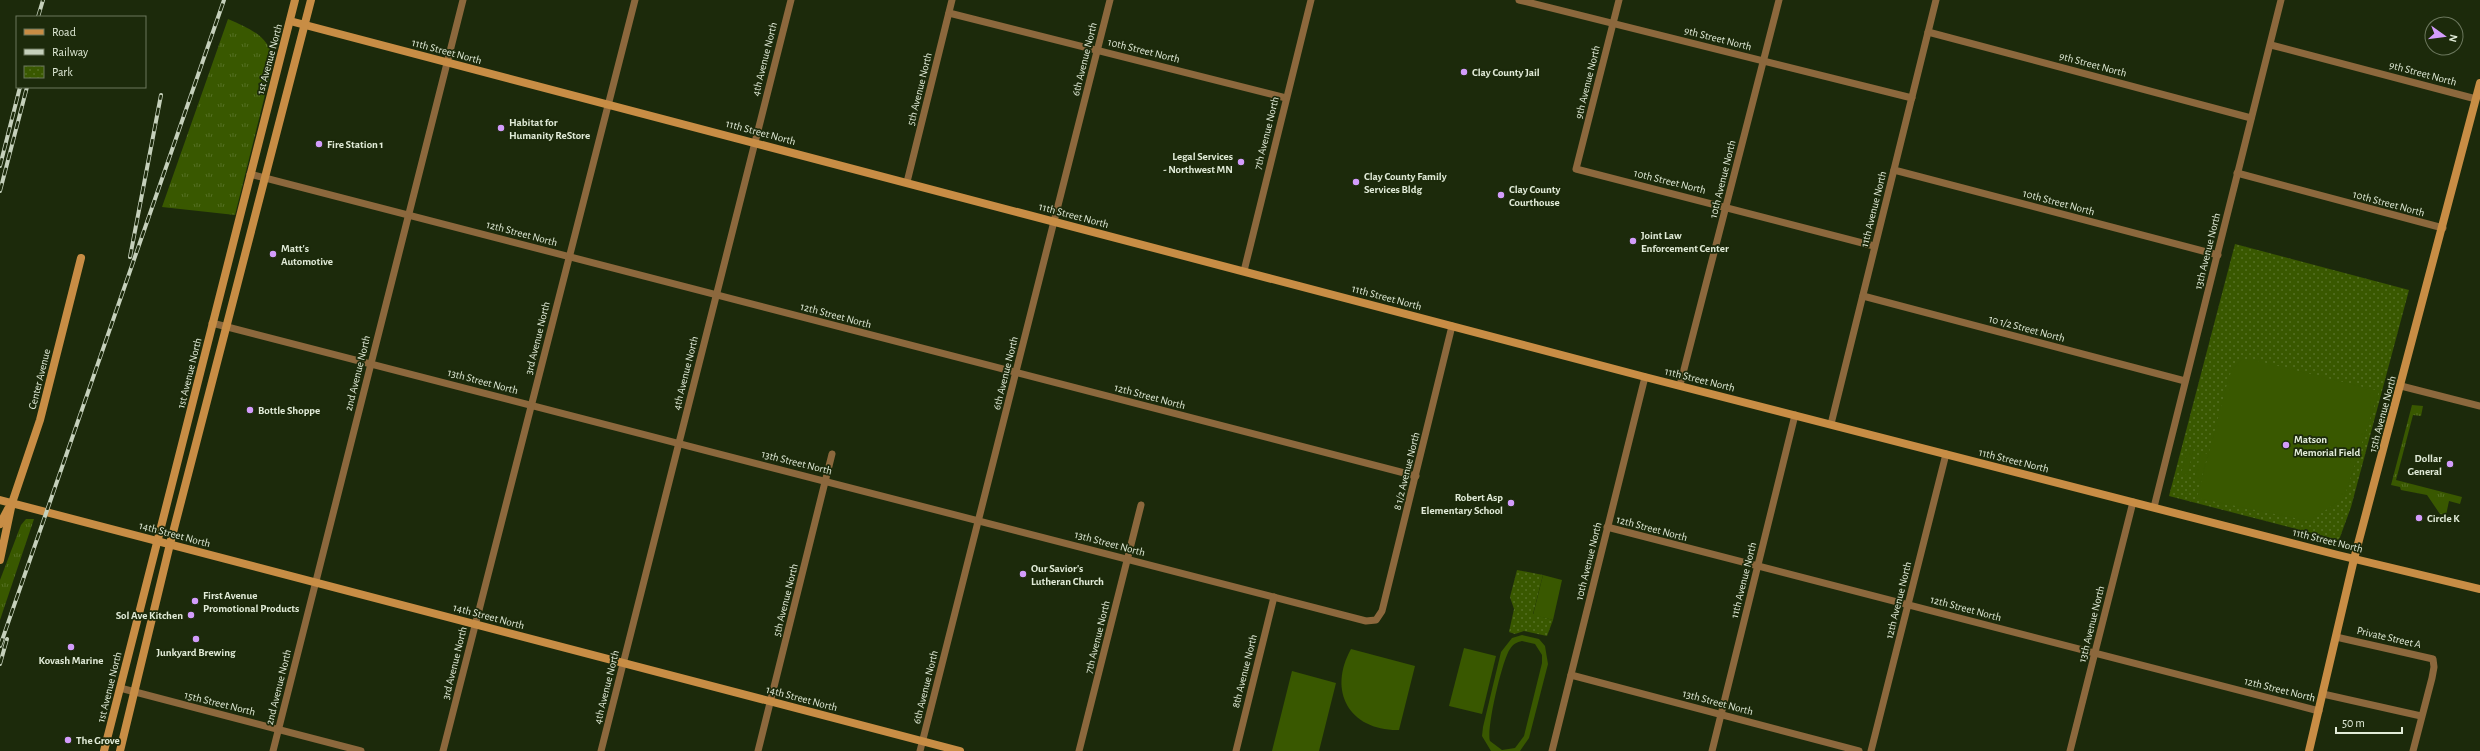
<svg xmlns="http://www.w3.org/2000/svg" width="2480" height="751" font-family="'Alegreya Sans',sans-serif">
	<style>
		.grass { fill: url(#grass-tufts) }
		.park { fill: url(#park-dots) }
		.garden { fill: #395800; fill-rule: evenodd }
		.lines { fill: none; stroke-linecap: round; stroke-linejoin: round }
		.street { stroke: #8c683d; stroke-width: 7 }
		.secondary { stroke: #c88d45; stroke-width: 8 }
		.rail-casing { stroke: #c5d0bb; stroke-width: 4 }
		.rail { stroke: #1c2a0b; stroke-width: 2.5; stroke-dasharray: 8; stroke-linecap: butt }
		.poi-dot { fill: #d39cfc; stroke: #1c2a0b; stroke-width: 1.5 }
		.labels { text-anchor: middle; stroke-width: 3.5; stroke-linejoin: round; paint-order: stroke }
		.street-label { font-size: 11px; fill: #e1ebd8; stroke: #1c2a0b }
		.poi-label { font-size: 11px; font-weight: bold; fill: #e1ebd8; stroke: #1c2a0b; text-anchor: start }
	</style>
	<defs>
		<pattern id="grass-tufts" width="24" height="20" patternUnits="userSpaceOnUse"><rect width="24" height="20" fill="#395800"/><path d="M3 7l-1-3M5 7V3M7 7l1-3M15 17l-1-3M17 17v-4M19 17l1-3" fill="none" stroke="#557024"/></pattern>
		<pattern id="park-dots" width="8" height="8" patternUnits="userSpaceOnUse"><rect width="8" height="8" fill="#395800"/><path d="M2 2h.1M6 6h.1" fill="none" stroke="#557024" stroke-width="1.8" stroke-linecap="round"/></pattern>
	</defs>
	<rect width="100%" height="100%" fill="#1c2a0b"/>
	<g class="grass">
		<path d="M 228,19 C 250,29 271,36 273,63 L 235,215 L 162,207 Z"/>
		<path d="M 2412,405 L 2423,406 L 2421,416 L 2413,415 L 2396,480 L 2462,497 L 2460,504 L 2449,501 L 2446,515 L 2440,514 L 2427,495 L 2401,490 L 2400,487 L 2391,485 Z"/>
		<path d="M 26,519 L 34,519 L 0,620 L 0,580 L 21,525 Z"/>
	</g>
	<g class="park">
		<path d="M 2235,244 L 2409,290 L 2351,507 L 2339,540 L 2169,496 Z"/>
		<path d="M 1517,570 L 1543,575 L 1533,614 L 1553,620 L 1547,636 L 1524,631 L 1515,634 L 1509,632 L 1514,609 L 1510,597 Z"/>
	</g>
	<g class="garden">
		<path d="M 2242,360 L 2254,360 L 2379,391 L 2344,498 L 2309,521 L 2197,498 L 2227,384 L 2232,369 Z"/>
		<path d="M 2188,447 L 2194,448 L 2187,475 L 2181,474 Z"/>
		<path d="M 2201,452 L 2208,454 L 2200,483 L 2194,481 Z"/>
		<path d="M 1543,575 L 1562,580 L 1553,620 L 1533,615 Z"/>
		<path d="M 1522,635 L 1539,639 L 1545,646 L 1548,664 L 1529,738 L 1520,751 L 1491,751 L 1482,736 L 1483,727 L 1501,652 L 1512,638 ZM 1522,641 L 1535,644 L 1542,655 L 1542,663 L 1524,736 L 1515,748 L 1502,750 L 1490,741 C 1486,730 1502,660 1510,649 C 1513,644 1517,642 1522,641 Z"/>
		<path d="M 1464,648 L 1496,656 L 1482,714 L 1449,706 Z"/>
		<path d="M 1351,649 L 1415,666 L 1399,730 C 1350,731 1327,692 1351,649 Z"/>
		<path d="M 1292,671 L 1336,683 L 1319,751 L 1272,751 Z"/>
	</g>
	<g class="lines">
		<g class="street">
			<path d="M 1519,0 L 1912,98"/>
			<path d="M 1619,0 L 1576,169 L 1874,246"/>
			<path d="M 949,13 L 1286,98"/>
			<path d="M 1928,32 L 2251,118"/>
			<path d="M 2271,45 L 2476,99"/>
			<path d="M 1894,170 L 2218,255"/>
			<path d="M 2237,173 L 2443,228"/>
			<path d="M 250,174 L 1416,476"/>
			<path d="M 907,182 L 952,0"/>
			<path d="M 1244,271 L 1311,0"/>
			<path d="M 1863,296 L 2185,381"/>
			<path d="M 212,323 L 1366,621 L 1376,620 L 1382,611 L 1452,326"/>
			<path d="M 1680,385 L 1779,0"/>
			<path d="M 2401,386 L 2480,406"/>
			<path d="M 1831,424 L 1936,0"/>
			<path d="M 2154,507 L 2281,0"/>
			<path d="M 1607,527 L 2319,711"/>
			<path d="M 2336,637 L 2433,659 L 2434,667 L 2432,678 L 2413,751"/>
			<path d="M 1571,675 L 1859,751"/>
			<path d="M 120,688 L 361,751"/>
			<path d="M 2323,694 L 2421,716"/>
			<path d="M 273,751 L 463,0"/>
			<path d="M 443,751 L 635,0"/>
			<path d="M 601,751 L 791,0"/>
			<path d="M 758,751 L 832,454"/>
			<path d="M 920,751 L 1110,0"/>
			<path d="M 1079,751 L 1141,505"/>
			<path d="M 1236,751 L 1274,597"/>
			<path d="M 1552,751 L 1645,377"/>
			<path d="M 1712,751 L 1795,415"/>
			<path d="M 1871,751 L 1946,454"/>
			<path d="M 2070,751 L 2133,502"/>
		</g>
		<g class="secondary">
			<path d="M 290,21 L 1645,377 L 2338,555 L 2480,589"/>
			<path d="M 0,500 L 960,751"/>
			<path d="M 0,524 L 8,509"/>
			<path d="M 0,560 L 12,503 L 40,420 L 81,258"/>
			<path d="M 104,751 L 295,0"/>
			<path d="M 120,751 L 170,544 L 311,0"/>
			<path d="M 2309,751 L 2354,559 L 2480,83"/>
		</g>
		<g class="rail-casing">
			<g id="rail">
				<path d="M 38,17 L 43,0"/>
				<path d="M 0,166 L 20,87"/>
				<path d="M 0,191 L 27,87"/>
				<path d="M 130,257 L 161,95"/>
				<path d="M 0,646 L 224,0"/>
				<path d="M 0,664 L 7,639"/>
			</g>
		</g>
		<use href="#rail" class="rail"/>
	</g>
	<g class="poi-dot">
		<circle cx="1464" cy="72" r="4"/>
		<circle cx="501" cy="128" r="4"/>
		<circle cx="319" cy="144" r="4"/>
		<circle cx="1241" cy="162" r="4"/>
		<circle cx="1356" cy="182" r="4"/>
		<circle cx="1501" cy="195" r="4"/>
		<circle cx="1633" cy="241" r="4"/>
		<circle cx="273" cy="254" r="4"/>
		<circle cx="250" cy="410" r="4"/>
		<circle cx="2286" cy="445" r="4"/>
		<circle cx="2450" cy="464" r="4"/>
		<circle cx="1511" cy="503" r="4"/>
		<circle cx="2419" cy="518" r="4"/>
		<circle cx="1023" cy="574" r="4"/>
		<circle cx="195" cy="601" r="4"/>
		<circle cx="191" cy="615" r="4"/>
		<circle cx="196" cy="639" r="4"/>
		<circle cx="71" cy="647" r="4"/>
		<circle cx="68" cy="740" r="4"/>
	</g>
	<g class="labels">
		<g class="street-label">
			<text transform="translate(1718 38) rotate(14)" y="4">9th Street North</text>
			<text transform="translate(1144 50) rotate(14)" y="4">10th Street North</text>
			<text transform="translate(447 51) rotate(15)" y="4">11th Street North</text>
			<text transform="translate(269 59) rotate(-75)" y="4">1st Avenue North</text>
			<text transform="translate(764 59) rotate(-76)" y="4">4th Avenue North</text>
			<text transform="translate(1084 59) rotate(-76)" y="4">6th Avenue North</text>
			<text transform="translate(2093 64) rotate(15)" y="4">9th Street North</text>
			<text transform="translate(2423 73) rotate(15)" y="4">9th Street North</text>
			<text transform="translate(1587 82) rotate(-76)" y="4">9th Avenue North</text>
			<text transform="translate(919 89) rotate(-76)" y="4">5th Avenue North</text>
			<text transform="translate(761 132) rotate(15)" y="4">11th Street North</text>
			<text transform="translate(1266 133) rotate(-76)" y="4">7th Avenue North</text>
			<text transform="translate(1722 179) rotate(-76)" y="4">10th Avenue North</text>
			<text transform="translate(1670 181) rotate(14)" y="4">10th Street North</text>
			<text transform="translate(2059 202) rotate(15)" y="4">10th Street North</text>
			<text transform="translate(2389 203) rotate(15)" y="4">10th Street North</text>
			<text transform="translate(1873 209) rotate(-76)" y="4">11th Avenue North</text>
			<text transform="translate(1074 215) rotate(15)" y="4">11th Street North</text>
			<text transform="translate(522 233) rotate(15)" y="4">12th Street North</text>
			<text transform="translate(2207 251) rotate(-76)" y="4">13th Avenue North</text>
			<text transform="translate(1387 297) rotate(15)" y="4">11th Street North</text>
			<text transform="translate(836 315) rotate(15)" y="4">12th Street North</text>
			<text transform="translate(2027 328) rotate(15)" y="4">10 1/2 Street North</text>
			<text transform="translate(537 338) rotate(-76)" y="4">3rd Avenue North</text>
			<text transform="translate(189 373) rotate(-76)" y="4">1st Avenue North</text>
			<text transform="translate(357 373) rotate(-76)" y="4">2nd Avenue North</text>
			<text transform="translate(685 373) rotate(-76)" y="4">4th Avenue North</text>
			<text transform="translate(1005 373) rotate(-76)" y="4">6th Avenue North</text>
			<text transform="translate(39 379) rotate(-76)" y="4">Center Avenue</text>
			<text transform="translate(1700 379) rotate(14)" y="4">11th Street North</text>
			<text transform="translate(483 381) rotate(15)" y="4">13th Street North</text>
			<text transform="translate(1150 396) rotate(15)" y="4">12th Street North</text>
			<text transform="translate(2382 414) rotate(-75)" y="4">15th Avenue North</text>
			<text transform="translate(2014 460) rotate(14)" y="4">11th Street North</text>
			<text transform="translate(797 462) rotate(14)" y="4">13th Street North</text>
			<text transform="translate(1406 471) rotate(-76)" y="4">8 1/2 Avenue North</text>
			<text transform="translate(1652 528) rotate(15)" y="4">12th Street North</text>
			<text transform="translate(175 534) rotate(15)" y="4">14th Street North</text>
			<text transform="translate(2328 540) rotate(14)" y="4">11th Street North</text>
			<text transform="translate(1110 543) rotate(15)" y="4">13th Street North</text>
			<text transform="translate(1588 561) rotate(-76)" y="4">10th Avenue North</text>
			<text transform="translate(1743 580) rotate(-76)" y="4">11th Avenue North</text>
			<text transform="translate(785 600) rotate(-76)" y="4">5th Avenue North</text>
			<text transform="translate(1898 600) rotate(-76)" y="4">12th Avenue North</text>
			<text transform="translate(1966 608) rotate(15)" y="4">12th Street North</text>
			<text transform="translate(489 616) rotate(15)" y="4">14th Street North</text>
			<text transform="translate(2091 624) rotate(-76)" y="4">13th Avenue North</text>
			<text transform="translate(1097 637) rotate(-76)" y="4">7th Avenue North</text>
			<text transform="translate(2389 637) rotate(13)" y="4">Private Street A</text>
			<text transform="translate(454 663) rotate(-76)" y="4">3rd Avenue North</text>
			<text transform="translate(1244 671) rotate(-76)" y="4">8th Avenue North</text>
			<text transform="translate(109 687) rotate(-76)" y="4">1st Avenue North</text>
			<text transform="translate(278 687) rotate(-76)" y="4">2nd Avenue North</text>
			<text transform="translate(606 687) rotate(-76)" y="4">4th Avenue North</text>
			<text transform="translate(925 687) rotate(-76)" y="4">6th Avenue North</text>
			<text transform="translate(2280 689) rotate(14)" y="4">12th Street North</text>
			<text transform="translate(802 698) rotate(15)" y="4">14th Street North</text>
			<text transform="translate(1718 702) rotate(15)" y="4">13th Street North</text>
			<text transform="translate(220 703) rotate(14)" y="4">15th Street North</text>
		</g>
		<g class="poi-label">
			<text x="1472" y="76">Clay County Jail</text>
			<text x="509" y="126">Habitat for<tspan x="509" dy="13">Humanity ReStore</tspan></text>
			<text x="327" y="148">Fire Station 1</text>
			<text x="1233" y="160" text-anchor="end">Legal Services<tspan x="1233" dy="13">- Northwest MN</tspan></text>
			<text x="1364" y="180">Clay County Family<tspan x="1364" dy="13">Services Bldg</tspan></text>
			<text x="1509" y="193">Clay County<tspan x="1509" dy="13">Courthouse</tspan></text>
			<text x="1641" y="239">Joint Law<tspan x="1641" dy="13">Enforcement Center</tspan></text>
			<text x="281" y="252">Matt's<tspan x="281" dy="13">Automotive</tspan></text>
			<text x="258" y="414">Bottle Shoppe</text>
			<text x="2294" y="443">Matson<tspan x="2294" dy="13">Memorial Field</tspan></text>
			<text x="2442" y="462" text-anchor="end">Dollar<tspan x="2442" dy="13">General</tspan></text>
			<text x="1503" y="501" text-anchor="end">Robert Asp<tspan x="1503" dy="13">Elementary School</tspan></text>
			<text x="2427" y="522">Circle K</text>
			<text x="1031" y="572">Our Savior's<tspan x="1031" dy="13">Lutheran Church</tspan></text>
			<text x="203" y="599">First Avenue<tspan x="203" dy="13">Promotional Products</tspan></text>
			<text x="183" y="619" text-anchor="end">Sol Ave Kitchen</text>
			<text x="196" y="656" text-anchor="middle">Junkyard Brewing</text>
			<text x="71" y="664" text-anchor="middle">Kovash Marine</text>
			<text x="76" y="744">The Grove</text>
		</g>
	</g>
	<rect x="16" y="16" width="130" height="72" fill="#1c2a0b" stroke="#6b775d"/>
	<rect x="24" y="29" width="20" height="6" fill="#c88d45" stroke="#6b775d"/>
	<text x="52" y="36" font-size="12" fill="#e1ebd8">Road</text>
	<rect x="24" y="49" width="20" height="6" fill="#c5d0bb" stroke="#6b775d"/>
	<text x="52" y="56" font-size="12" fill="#e1ebd8">Railway</text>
	<rect x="24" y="66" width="20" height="12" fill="url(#park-dots)" stroke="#6b775d"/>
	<text x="52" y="76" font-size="12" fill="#e1ebd8">Park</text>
	<g transform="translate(2444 36) rotate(104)"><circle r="19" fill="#1c2a0b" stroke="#6b775d"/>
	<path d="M0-3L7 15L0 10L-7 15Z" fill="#d39cfc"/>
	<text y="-6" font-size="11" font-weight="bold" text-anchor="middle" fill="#e1ebd8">N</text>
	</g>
	<path d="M2336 727v6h66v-6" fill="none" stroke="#e1ebd8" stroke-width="2"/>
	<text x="2342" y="727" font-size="12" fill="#e1ebd8" stroke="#1c2a0b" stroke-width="3" paint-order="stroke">50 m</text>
</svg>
